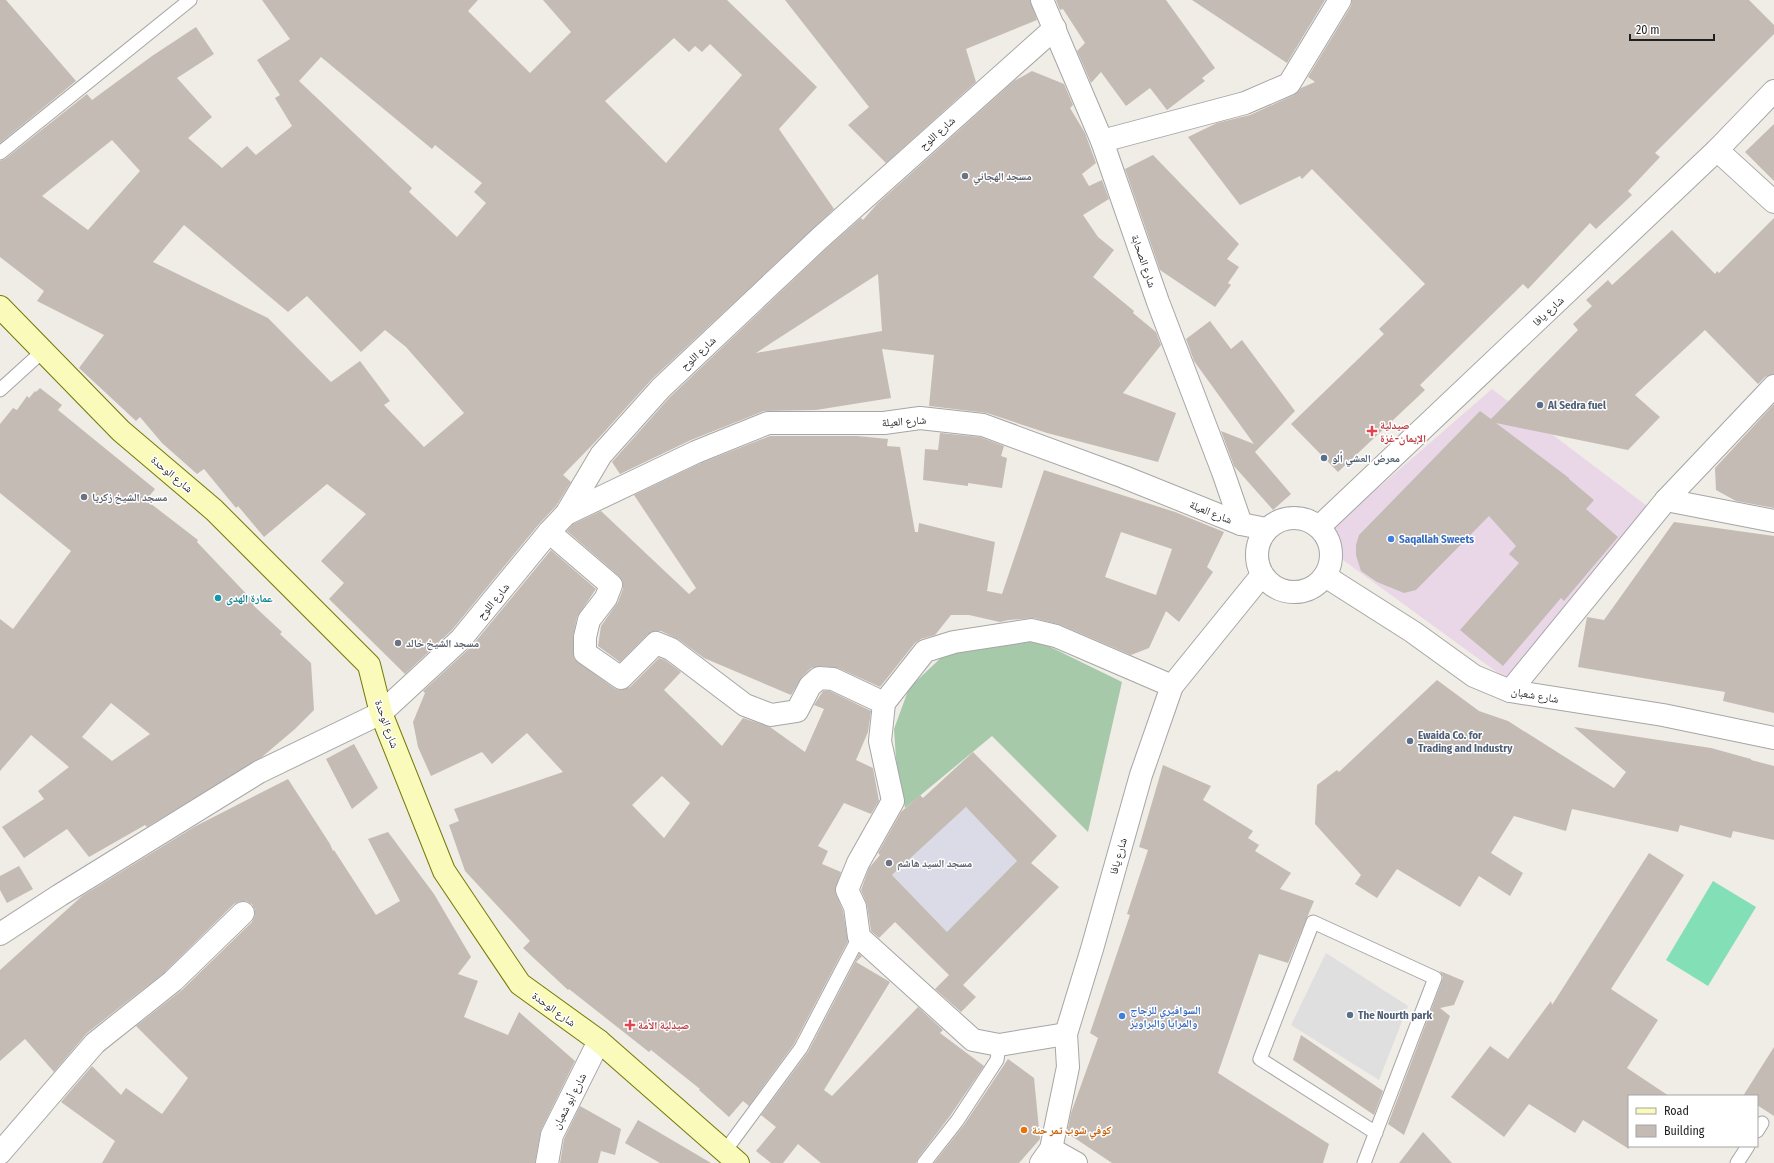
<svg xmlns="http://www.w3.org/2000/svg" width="1774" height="1163" font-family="'Fira Sans Condensed','Noto Naskh Arabic',sans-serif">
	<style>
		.industrial { fill: #e9d7e7 }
		.cemetery { fill: #a6c9aa }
		.pitch { fill: #83e0b6 }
		.parking { fill: #dfdfdf }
		.plaza { fill: #dadbe6 }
		.building { fill: #c5bbb5; fill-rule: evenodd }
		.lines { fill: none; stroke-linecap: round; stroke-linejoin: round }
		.service-casing { stroke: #a6a6a6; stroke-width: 15 }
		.minor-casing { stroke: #a6a6a6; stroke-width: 24 }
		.tertiary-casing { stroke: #a6a6a6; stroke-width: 24 }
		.secondary-casing { stroke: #747904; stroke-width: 24 }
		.service { stroke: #fff; stroke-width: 13 }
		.minor { stroke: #fff; stroke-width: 22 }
		.tertiary { stroke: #fff; stroke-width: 22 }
		.secondary { stroke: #fafaba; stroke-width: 22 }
		.worship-dot { fill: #6b7280; stroke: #fff; stroke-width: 1.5 }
		.service-dot { fill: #5c6f8a; stroke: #fff; stroke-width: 1.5 }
		.health-dot { fill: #e0444e; stroke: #fff; stroke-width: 1.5 }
		.shop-dot { fill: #3f7fe0; stroke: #fff; stroke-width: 1.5 }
		.culture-dot { fill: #0f9aa8; stroke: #fff; stroke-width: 1.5 }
		.food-dot { fill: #e8710a; stroke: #fff; stroke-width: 1.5 }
		.labels { text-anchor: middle; stroke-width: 3; stroke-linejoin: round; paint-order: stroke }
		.street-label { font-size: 11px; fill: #1f1f1f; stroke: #fff }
		.worship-label { font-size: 11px; font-weight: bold; fill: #5b616d; stroke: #fff; text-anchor: start }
		.service-label { font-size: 11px; font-weight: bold; fill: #4e5e75; stroke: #fff; text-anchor: start }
		.health-label { font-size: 11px; font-weight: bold; fill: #be3a42; stroke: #fff; text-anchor: start }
		.shop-label { font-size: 11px; font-weight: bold; fill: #366cbe; stroke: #fff; text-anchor: start }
		.culture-label { font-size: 11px; font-weight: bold; fill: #0d838f; stroke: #fff; text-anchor: start }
		.food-label { font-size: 11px; font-weight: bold; fill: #c56008; stroke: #fff; text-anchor: start }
	</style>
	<rect width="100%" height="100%" fill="#f0ece6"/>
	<path class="industrial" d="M 1492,389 L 1651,509 L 1509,681 L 1317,541 Z"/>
	<path class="cemetery" d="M 1034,639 L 1122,682 L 1088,832 L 992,736 L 905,808 L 896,759 L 894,729 L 909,688 L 945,654 Z"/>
	<path class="pitch" d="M 1713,881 L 1756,907 L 1708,986 L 1666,960 Z"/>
	<path class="parking" d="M 1326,953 L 1408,1006 L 1379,1080 L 1291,1025 Z"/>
	<path class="plaza" d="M 966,807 L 1020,864 L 949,934 L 892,875 Z"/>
	<g class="building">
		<path d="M 0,0 L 6,0 L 76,81 L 0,143 Z"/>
		<path d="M 262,0 L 478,0 L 468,11 L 530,73 L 571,32 L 543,0 L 727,0 L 817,87 L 779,129 L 834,209 L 652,379 L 597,440 L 563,475 L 571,482 L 556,506 L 539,524 L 452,630 L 405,674 L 329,599 L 344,583 L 321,561 L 366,514 L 327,484 L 264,537 L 238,506 L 236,508 L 204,469 L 197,474 L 162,443 L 140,417 L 136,421 L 79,368 L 104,335 L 37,301 L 44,291 L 0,257 L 0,161 L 5,159 L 87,94 L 92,100 L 152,56 L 196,27 L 214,54 L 177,78 L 212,117 L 188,138 L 222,168 L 247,146 L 256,155 L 292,126 L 275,98 L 280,95 L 257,60 L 290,39 ZM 674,38 L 689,52 L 695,46 L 702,52 L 710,44 L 742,75 L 666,163 L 605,101 ZM 321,57 L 432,149 L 435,145 L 482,183 L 474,192 L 486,203 L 457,237 L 409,192 L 412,188 L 299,81 ZM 112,140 L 140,171 L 88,230 L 42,196 ZM 184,225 L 288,312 L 307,296 L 361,352 L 385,330 L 406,347 L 464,413 L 424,447 L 384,405 L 390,401 L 360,361 L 331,382 L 268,318 L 153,262 Z"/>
		<path d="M 785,0 L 1030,0 L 1037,20 L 966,49 L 976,82 L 886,163 L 848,125 L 869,107 Z"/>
		<path d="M 1056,0 L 1166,0 L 1215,68 L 1202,78 L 1205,81 L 1167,110 L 1150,88 L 1126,106 L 1101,72 L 1091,83 L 1077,51 L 1085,43 L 1063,9 L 1060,10 Z"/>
		<path d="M 1192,0 L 1325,0 L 1287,63 Z"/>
		<path d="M 1352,0 L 1749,0 L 1774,25 L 1774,34 L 1655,153 L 1660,157 L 1628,191 L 1632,195 L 1596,229 L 1590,223 L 1528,289 L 1523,284 L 1420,385 L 1425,390 L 1338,472 L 1291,424 L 1384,334 L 1379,329 L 1425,284 L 1312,169 L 1302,179 L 1300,176 L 1240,205 L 1188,137 L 1217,123 L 1250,115 L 1294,95 L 1301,88 L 1315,82 L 1308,77 L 1351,6 Z"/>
		<path d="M 1032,71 L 1064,84 L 1073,105 L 1070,108 L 1085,133 L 1096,163 L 1082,174 L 1089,186 L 1102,180 L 1109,199 L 1083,215 L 1098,237 L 1114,250 L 1093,277 L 1134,311 L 1133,313 L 1156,332 L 1161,345 L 1123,393 L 1176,413 L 1158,462 L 1047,433 L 987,413 L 929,406 L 934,355 L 882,349 L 891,398 L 816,410 L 764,411 L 691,440 L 620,474 L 612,462 L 670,397 L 828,247 L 861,218 L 863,220 L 877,204 L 1014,81 ZM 878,274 L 882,331 L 756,353 Z"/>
		<path d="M 1774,124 L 1774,181 L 1745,152 Z"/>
		<path d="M 1153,155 L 1239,244 L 1227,259 L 1239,267 L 1228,283 L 1231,285 L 1215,307 L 1160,270 L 1125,169 Z"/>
		<path d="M 1774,218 L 1774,374 L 1765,377 L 1758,384 L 1705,330 L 1635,395 L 1660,417 L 1628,450 L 1496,423 L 1569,478 L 1569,479 L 1594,500 L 1586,509 L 1618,537 L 1564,601 L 1561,598 L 1503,666 L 1460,630 L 1519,563 L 1509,554 L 1516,546 L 1489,516 L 1416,590 L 1404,593 L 1377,582 L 1361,571 L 1356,555 L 1356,545 L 1359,535 L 1480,411 L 1491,419 L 1578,330 L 1573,324 L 1592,306 L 1586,300 L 1608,280 L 1612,285 L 1672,230 L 1715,274 L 1717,271 L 1719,273 Z"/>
		<path d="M 1210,321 L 1231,349 L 1242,340 L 1295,411 L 1255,452 L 1291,494 L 1273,510 L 1234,466 L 1221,431 L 1254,444 L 1194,361 L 1186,339 Z"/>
		<path d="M 40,388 L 62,405 L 58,410 L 155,489 L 146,500 L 198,540 L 197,542 L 255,603 L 253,605 L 282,632 L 280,634 L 311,663 L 314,710 L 295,729 L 262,757 L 147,827 L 145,825 L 89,857 L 67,829 L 24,858 L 2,827 L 44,799 L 38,791 L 69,767 L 31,735 L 0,771 L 0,619 L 13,629 L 71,551 L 0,493 L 0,424 L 13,408 L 17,410 L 27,396 L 29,398 L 35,391 L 36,392 ZM 111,703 L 150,734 L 112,761 L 82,737 Z"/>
		<path d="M 1774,404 L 1774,508 L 1736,501 L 1716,490 L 1715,468 Z"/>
		<path d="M 940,433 L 980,437 L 1004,446 L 1001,456 L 1007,458 L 1002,488 L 968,483 L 968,486 L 923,480 L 925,449 L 938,450 Z"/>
		<path d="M 770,436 L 857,436 L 888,439 L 887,446 L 900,447 L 915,532 L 918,532 L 919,523 L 995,542 L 987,591 L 1002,594 L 1044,470 L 1175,512 L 1224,532 L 1207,567 L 1213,572 L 1179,622 L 1166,611 L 1149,648 L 1131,655 L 1061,625 L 1034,618 L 1009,620 L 1000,622 L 969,615 L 951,615 L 935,635 L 921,639 L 915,643 L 880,687 L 838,668 L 820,666 L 811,668 L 802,677 L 791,695 L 704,658 L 678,639 L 661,631 L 654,631 L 648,634 L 620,662 L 598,646 L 601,626 L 618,602 L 623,589 L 623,582 L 619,576 L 567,531 L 573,524 L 601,511 L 689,594 L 696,588 L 634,495 L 701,463 ZM 1121,532 L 1172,549 L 1156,595 L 1105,577 Z"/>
		<path d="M 1674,522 L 1774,536 L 1774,713 L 1723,701 L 1725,692 L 1578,667 L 1587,617 L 1604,620 Z"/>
		<path d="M 551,550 L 596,589 L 577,617 L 573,637 L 574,659 L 614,688 L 620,690 L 630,687 L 659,658 L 665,660 L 681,672 L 664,690 L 722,746 L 743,718 L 770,727 L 805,752 L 824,709 L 814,705 L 823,691 L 830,691 L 871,711 L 868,732 L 856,760 L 873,768 L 879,801 L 871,814 L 844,803 L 818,846 L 828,851 L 822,864 L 841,872 L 835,891 L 843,911 L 848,941 L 794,1044 L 749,1106 L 743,1101 L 729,1117 L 699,1090 L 700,1089 L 651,1050 L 649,1052 L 569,989 L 568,990 L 523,948 L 530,941 L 465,871 L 449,825 L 459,821 L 454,809 L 563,772 L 527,733 L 492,764 L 482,752 L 431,776 L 418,747 L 413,722 L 425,693 L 423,691 L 471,647 ZM 662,776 L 690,803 L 664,838 L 632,805 Z"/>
		<path d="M 1437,680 L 1479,711 L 1508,721 L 1614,788 L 1626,772 L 1574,727 L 1711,748 L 1751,759 L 1751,760 L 1774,766 L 1774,840 L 1733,831 L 1731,838 L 1680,825 L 1678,832 L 1572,809 L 1566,831 L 1514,816 L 1491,853 L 1523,873 L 1510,896 L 1479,876 L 1460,907 L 1397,869 L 1377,898 L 1355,884 L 1361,875 L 1315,824 L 1317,785 L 1337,770 L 1339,772 Z"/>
		<path d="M 354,744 L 378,788 L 352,809 L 326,759 Z"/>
		<path d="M 973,752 L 1057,836 L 1031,863 L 1059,887 L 963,985 L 976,997 L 961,1012 L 935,989 L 949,975 L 895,922 L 879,938 L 871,931 L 867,905 L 861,890 L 869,868 L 880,855 L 878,853 L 901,812 L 920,795 L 923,798 ZM 966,807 L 1017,861 L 947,932 L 892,875 Z"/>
		<path d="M 1163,765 L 1211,786 L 1203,800 L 1253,831 L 1248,838 L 1259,845 L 1255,851 L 1291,873 L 1280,889 L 1314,901 L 1288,963 L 1259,954 L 1218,1073 L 1329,1144 L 1323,1163 L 1112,1163 L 1067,1133 L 1071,1113 L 1098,1038 L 1090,1033 L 1130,915 L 1127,914 L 1148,850 L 1139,847 Z"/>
		<path d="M 288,779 L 330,844 L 333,851 L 334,850 L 376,915 L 400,901 L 368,839 L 388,832 L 434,894 L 471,957 L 458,974 L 478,981 L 464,1017 L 508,1035 L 519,1012 L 575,1061 L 541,1130 L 535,1163 L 102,1163 L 115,1141 L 61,1102 L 92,1066 L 121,1095 L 126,1088 L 162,1114 L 188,1078 L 136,1026 L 182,990 L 252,922 L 255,916 L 255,910 L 252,904 L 246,901 L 240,901 L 234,904 L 165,972 L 87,1033 L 54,1072 L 25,1039 L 0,1061 L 0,970 L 82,896 L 194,827 Z"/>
		<path d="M 1649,853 L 1684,875 L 1611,989 L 1658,1020 L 1627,1068 L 1669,1096 L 1629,1096 L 1629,1149 L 1583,1120 L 1575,1133 L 1529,1104 L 1504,1137 L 1451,1097 L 1490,1046 L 1508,1059 L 1551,1001 L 1552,1005 Z"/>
		<path d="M 19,866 L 33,889 L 7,903 L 0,890 L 0,876 Z"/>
		<path d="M 859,954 L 862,956 L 856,962 L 890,982 L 824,1090 L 832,1096 L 918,1007 L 943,1030 L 940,1033 L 984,1066 L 950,1116 L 918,1158 L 916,1163 L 821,1163 L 798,1144 L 783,1163 L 771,1163 L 756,1151 L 776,1127 L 761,1115 L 808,1052 Z"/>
		<path d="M 1440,971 L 1464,981 L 1454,1005 L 1440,1008 L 1450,1016 L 1404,1135 L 1388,1124 L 1442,981 L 1443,977 Z"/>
		<path d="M 1301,1035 L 1383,1091 L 1374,1115 L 1293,1060 Z"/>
		<path d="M 1774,1047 L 1774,1116 L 1757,1105 L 1757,1096 L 1743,1096 Z"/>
		<path d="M 1008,1059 L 1034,1078 L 1040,1139 L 1019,1163 L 934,1163 L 964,1125 Z"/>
		<path d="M 580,1106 L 621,1129 L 615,1155 L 601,1151 L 598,1163 L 560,1163 L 564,1139 Z"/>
		<path d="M 638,1120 L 711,1163 L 660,1163 L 625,1143 Z"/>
		<path d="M 1423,1132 L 1452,1163 L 1399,1163 Z"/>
	</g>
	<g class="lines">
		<g class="service-casing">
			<g id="service">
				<path d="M 0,153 L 190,0"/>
				<path d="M 0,390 L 43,351"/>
				<path d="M 1757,1131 L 1762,1123"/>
				<path d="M 725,1151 L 801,1048 L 859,937"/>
				<path d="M 924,1163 L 957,1121 L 997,1060 L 999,1045"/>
				<path d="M 1364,1163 L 1435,978 L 1313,922 L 1260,1059 L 1376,1133"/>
				<path d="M 1737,1163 L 1748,1146"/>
			</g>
		</g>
		<g class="minor-casing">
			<g id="minor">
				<path d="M 1042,0 L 1102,141 L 1158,302 L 1223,472 L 1241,524"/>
				<path d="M 1102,141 L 1245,103 L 1289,84 L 1340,0"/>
				<path d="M 1717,150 L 1774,202"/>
				<path d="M 1666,500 L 1774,521"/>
				<path d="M 566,514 L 696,452 L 768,423 L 884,423 L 920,418 L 983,425 L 1124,477 L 1241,524 L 1266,529"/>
				<path d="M 549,532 L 611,585 L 606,598 L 589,620 L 585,637 L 585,653 L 621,678 L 656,643 L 671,649 L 745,705 L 771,715 L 797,711 L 810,686 L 819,678 L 833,679 L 884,703"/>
				<path d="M 1325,576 L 1413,632 L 1474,676 L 1510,691 L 1663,715 L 1774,738"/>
				<path d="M 1510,691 L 1666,500 L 1774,386"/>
				<path d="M 0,934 L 60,895 L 259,772 L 381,713 L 461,639 L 549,532 L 566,514 L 601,455 L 661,388 L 820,238 L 1055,28"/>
				<path d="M 1066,1034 L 999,1045 L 973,1040 L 859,937 L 855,907 L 847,890 L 858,863 L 893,801 L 880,741 L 884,703 L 925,651 L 954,642 L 1031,630 L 1056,636 L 1172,686"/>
				<path d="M 1051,1149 L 1076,1163"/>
				<path d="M 0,1153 L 95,1043 L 173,981 L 243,913"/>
				<path d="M 547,1163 L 552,1135 L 599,1041"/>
			</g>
		</g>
		<g class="tertiary-casing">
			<g id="tertiary">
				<circle cx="1294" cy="555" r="37"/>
				<path d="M 1319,527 L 1717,150 L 1774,91"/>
				<path d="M 1041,1163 L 1051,1149 L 1068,1067 L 1066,1034 L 1092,949 L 1141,775 L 1172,686 L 1262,575"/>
			</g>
		</g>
		<g class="secondary-casing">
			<path id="secondary" d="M 0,307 L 121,431 L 214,510 L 369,665 L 381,713 L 444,871 L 520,984 L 599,1041 L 738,1163"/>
		</g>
		<use href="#service" class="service"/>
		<use href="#minor" class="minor"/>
		<use href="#tertiary" class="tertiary"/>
		<use href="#secondary" class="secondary"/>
	</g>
	<g class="worship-dot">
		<circle cx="965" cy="176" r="4"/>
		<circle cx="84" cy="497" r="4"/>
		<circle cx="398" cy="643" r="4"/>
		<circle cx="889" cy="863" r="4"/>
	</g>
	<g class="service-dot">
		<circle cx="1540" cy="405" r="4"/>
		<circle cx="1324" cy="458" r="4"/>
		<circle cx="1410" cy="741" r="4"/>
		<circle cx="1350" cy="1015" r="4"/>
	</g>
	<g class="health-dot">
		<path d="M1370 425h4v4h4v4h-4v4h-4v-4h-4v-4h4z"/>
		<path d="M628 1019h4v4h4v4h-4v4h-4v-4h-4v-4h4z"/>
	</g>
	<g class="shop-dot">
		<circle cx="1391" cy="539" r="4"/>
		<circle cx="1122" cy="1016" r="4"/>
	</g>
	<circle class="culture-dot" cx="218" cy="598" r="4"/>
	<circle class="food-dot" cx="1024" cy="1130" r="4"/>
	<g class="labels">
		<g class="street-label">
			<text transform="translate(937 133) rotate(-42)" y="4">شارع اللوح</text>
			<text transform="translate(1144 261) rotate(71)" y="4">شارع الصحابة</text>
			<text transform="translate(1548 311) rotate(-43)" y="4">شارع يافا</text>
			<text transform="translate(698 353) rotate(-43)" y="4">شارع اللوح</text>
			<text transform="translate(904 421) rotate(-4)" y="4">شارع العيلة</text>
			<text transform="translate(172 474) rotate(40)" y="4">شارع الوحدة</text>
			<text transform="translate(1211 512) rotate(22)" y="4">شارع العيلة</text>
			<text transform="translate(493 601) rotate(-50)" y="4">شارع اللوح</text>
			<text transform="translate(1535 695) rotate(10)" y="4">شارع شعبان</text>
			<text transform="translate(387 724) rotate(70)" y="4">شارع الوحدة</text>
			<text transform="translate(1118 856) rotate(-74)" y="4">شارع يافا</text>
			<text transform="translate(554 1009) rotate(36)" y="4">شارع الوحدة</text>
			<text transform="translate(569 1101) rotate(-63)" y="4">شارع أبو شعبان</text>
		</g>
		<g class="worship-label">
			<text x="973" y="180">مسجد الهجاني</text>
			<text x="92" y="501">مسجد الشيخ زكريا</text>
			<text x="406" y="647">مسجد الشيخ خالد</text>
			<text x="897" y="867">مسجد السيد هاشم</text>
		</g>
		<g class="service-label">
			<text x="1548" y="409">Al Sedra fuel</text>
			<text x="1332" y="462">معرض العشي ألو</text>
			<text x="1418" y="739">Ewaida Co. for<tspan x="1418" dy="13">Trading and Industry</tspan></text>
			<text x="1358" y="1019">The Nourth park</text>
		</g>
		<g class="health-label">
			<text x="1380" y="429">صيدلية<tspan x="1380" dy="13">الإيمان-غزة</tspan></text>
			<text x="638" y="1029">صيدلية الأمة</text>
		</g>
		<g class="shop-label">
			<text x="1399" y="543">Saqallah Sweets</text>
			<text x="1130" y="1014">السوافيري للزجاج<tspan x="1130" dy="13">والمرايا والبراويز</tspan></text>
		</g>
		<g class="culture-label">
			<text x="226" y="602">عمارة الهدى</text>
		</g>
		<g class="food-label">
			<text x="1032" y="1134">كوفي شوب تمر حنة</text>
		</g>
	</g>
	<rect x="1628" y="1095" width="130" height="52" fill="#ffffff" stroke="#a5a5a5"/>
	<rect x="1636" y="1108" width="20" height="6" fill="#fafaba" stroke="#a5a5a5"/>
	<text x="1664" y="1115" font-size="12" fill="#1f1f1f">Road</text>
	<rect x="1636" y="1125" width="20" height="12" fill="#c5bbb5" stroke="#a5a5a5"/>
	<text x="1664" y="1135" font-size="12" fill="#1f1f1f">Building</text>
	<path d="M1630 34v6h84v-6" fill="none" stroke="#1f1f1f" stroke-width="2"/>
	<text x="1636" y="34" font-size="12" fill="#1f1f1f" stroke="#ffffff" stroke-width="3" paint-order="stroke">20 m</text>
</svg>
